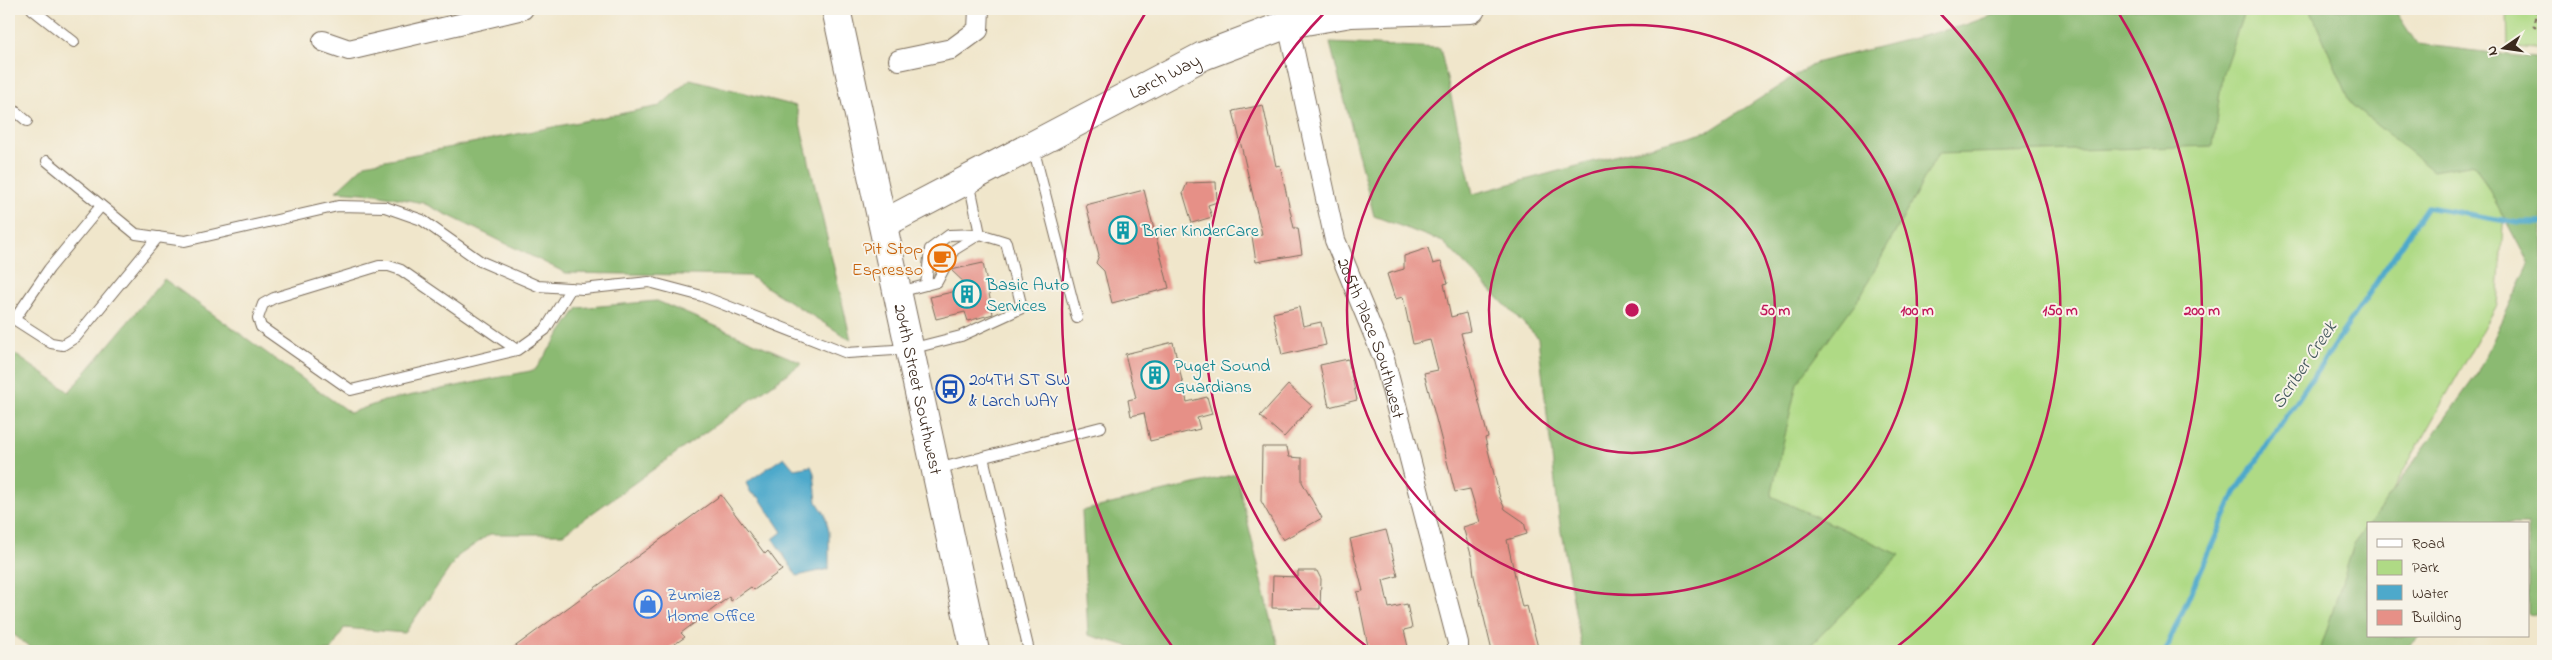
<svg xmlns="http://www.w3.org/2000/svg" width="2552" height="660" font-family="'Indie Flower',sans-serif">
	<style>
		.green { fill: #afda85; stroke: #758252 }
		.forest { fill: #8bba72; stroke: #637248 }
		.water { fill: #4da9cb; stroke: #446a74 }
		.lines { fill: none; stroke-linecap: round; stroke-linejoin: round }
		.stream { stroke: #4da9cb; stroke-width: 5.5 }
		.building { fill: #e69087 }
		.lane-casing { stroke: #7a6c5b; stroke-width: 12 }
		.street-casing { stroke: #7a6c5b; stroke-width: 22 }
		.secondary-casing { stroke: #7a6c5b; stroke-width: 30 }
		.path { stroke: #7a6c5b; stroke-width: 3; stroke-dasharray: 4 4; stroke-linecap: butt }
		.lane { stroke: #fff; stroke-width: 10 }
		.street { stroke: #fff; stroke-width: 20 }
		.secondary { stroke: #fff; stroke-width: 28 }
		.ring { fill: none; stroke: #c2185b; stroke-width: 2.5 }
		.labels { text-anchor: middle; stroke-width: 4; stroke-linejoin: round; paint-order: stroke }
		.street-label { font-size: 18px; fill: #3b2a1e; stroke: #f7f3e8 }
		.culture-label { font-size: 18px; fill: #0d838f; stroke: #f7f3e8; text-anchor: start }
		.food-label { font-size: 18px; fill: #c56008; stroke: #f7f3e8; text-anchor: end }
		.transit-label { font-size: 18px; fill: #164399; stroke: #f7f3e8; text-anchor: start }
		.shop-label { font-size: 18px; fill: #366cbe; stroke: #f7f3e8; text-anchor: start }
		.water-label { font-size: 19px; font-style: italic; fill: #41565b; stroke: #f7f3e8 }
		.centre { fill: #c2185b; stroke: #f7f3e8; stroke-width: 2.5 }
		.ring-label { font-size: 15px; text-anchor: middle; font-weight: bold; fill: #c2185b; stroke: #f7f3e8; stroke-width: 4; stroke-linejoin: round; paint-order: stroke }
	</style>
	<rect width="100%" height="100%" fill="#f7f3e8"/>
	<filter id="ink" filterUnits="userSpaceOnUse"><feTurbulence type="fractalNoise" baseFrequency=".02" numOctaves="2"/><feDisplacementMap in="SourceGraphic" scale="10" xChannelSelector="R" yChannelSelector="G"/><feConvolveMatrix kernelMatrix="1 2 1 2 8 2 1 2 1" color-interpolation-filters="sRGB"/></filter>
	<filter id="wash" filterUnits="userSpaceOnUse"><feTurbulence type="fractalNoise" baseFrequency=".0096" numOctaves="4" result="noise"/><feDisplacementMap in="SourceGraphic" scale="20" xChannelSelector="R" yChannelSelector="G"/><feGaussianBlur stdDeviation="1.12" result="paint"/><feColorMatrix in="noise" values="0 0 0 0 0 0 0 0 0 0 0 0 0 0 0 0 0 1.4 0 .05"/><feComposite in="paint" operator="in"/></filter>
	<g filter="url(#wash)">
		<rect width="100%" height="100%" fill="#f0e6cb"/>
		<g class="green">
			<path d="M 2105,9 L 2360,9 L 2511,121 L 2497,305 L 2380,513 L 2382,524 L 2368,524 L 2368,636 L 2406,636 L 2409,651 L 1730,651 L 1726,175 Z"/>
			<path d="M 2507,9 L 2543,9 L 2543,50 L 2508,46 Z"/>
		</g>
		<g class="forest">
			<path d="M 2009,9 L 2245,9 L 2222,76 L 2213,146 L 1938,154 L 1861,295 L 1797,383 L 1771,496 L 1900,555 L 1805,651 L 1582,651 L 1560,525 L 1538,338 L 1443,242 L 1374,216 L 1330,43 L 1440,48 L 1473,194 L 1711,130 L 1815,63 L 1965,25 Z"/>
			<path d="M 2310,9 L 2394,9 L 2417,44 L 2543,59 L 2543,616 L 2528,614 L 2528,524 L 2369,524 L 2477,374 L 2529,264 L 2475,164 L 2433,171 L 2352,105 Z"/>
			<path d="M 690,79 L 796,106 L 851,340 L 749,276 L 566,273 L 423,203 L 376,194 L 336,191 L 365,164 L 660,106 Z"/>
			<path d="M 164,279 L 350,413 L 384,401 L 535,370 L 578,308 L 657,301 L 802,363 L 563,534 L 490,534 L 458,556 L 405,633 L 344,628 L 331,651 L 35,651 L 9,631 L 9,350 L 69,392 Z"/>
			<path d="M 1236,474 L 1279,651 L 1147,651 L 1088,635 L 1082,511 Z"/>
			<path d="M 2368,524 L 2368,636 L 2420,636 L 2402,651 L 2320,651 L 2354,544 Z"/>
		</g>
		<path class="water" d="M 784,457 L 794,469 L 811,466 L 814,473 L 817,502 L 825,514 L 829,532 L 829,569 L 797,576 L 773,539 L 782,532 L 759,497 L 751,493 L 746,483 Z"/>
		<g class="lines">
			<path class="stream" d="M 2165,651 L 2235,493 L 2427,207 L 2518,223 L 2543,223"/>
		</g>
		<g id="blocks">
			<g class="building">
				<path d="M 1263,105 L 1276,166 L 1280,165 L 1294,228 L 1298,228 L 1302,254 L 1256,262 L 1252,236 L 1262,234 L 1233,111 Z"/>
				<path d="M 1216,182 L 1217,202 L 1208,205 L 1212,217 L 1192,223 L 1183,193 L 1187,183 Z"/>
				<path d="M 1144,190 L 1169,288 L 1112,303 L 1104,271 L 1096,263 L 1099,255 L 1086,205 Z"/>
				<path d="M 1428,248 L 1433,264 L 1441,262 L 1448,283 L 1444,284 L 1451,317 L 1466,313 L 1470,331 L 1461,333 L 1488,437 L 1485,438 L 1500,498 L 1505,509 L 1524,522 L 1527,534 L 1507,540 L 1522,607 L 1527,606 L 1539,651 L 1492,651 L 1474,576 L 1472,558 L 1463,527 L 1480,522 L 1470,489 L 1455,492 L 1424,373 L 1438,370 L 1430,340 L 1413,344 L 1403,297 L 1395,299 L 1387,274 L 1404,269 L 1404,256 Z"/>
				<path d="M 983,263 L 993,314 L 968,321 L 965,312 L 936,319 L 930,297 L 970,288 L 951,270 Z"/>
				<path d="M 1299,307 L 1303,326 L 1321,322 L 1326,345 L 1282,355 L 1273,313 Z"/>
				<path d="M 1173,342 L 1187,402 L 1207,397 L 1212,414 L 1197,418 L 1200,429 L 1150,441 L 1144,413 L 1131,416 L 1128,400 L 1136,398 L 1125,354 Z"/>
				<path d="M 1348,359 L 1357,400 L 1329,407 L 1320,365 Z"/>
				<path d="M 1288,385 L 1312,406 L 1284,437 L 1260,416 Z"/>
				<path d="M 1262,447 L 1287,447 L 1289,457 L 1302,458 L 1302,482 L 1322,518 L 1283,540 L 1261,501 Z"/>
				<path d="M 721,495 L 765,554 L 768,551 L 782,570 L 754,590 L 751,587 L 731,601 L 729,597 L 681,633 L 685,637 L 665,651 L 509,651 Z"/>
				<path d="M 1386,530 L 1398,576 L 1383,580 L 1389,608 L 1407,604 L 1412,628 L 1404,630 L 1409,651 L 1369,651 L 1357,592 L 1363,591 L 1350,539 Z"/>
				<path d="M 1298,571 L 1317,571 L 1321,579 L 1320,609 L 1272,608 L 1273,576 L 1298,577 Z"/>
			</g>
		</g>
	</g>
	<g filter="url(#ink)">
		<use href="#blocks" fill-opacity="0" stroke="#7a6c5b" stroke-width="1"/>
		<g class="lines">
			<g class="lane-casing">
				<g id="lane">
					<path d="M 32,9 L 74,42"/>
					<path d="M 9,106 L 27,121"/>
					<path d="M 1033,147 L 1077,318"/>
					<path d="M 47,161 L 136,234 L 185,241 L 338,206 L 385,207 L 422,220 L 480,261 L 538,286 L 583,289 L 649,282 L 702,296 L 847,353 L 910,349 L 961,336 L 1022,308 L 1006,242 L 980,234 L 969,181"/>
					<path d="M 926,285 L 930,249 L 949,235 L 979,234"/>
					<path d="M 899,292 L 937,282 L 954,250 L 980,234"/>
					<path d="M 9,316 L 51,343 L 63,345 L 76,337 L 158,237"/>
					<path d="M 14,320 L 49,269 L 101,206"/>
					<path d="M 517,350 L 401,270 L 389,266 L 379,266 L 274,298 L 263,304 L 258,318 L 261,327 L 351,390 L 517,350 L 545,330 L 571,288"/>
					<path d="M 983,457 L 1029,651"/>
					<path d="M 937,469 L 1101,427"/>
				</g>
			</g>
			<g class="street-casing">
				<g id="street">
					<path id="s1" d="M 1288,24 L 1335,240 L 1384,359 L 1458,643 L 1458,651"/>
					<path d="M 323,41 L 349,50 L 523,9"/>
					<path d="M 899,60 L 952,49 L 978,30 L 979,9"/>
				</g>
			</g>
			<g class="secondary-casing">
				<g id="secondary">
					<path id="s2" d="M 836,9 L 975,651"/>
					<path id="s3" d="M 883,224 L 1203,56 L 1288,24 L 1351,13 L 1471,9"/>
				</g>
			</g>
			<path class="path" d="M 2537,9 L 2534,26 L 2543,33"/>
			<use href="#lane" class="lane"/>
			<use href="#street" class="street"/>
			<use href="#secondary" class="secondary"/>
		</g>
	</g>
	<g class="ring">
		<circle cx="1632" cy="310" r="143"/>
		<circle cx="1632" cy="310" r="285"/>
		<path d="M1371 650A428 428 0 0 1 1327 10M1937 10A428 428 0 0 1 1893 650"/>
		<path d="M1174 649A570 570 0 0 1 1146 12M2118 12A570 570 0 0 1 2090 649"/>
	</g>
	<defs>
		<g id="building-ring" transform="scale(1.4375)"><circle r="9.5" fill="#f7f3e8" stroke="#0f9aa8" stroke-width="1.5"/><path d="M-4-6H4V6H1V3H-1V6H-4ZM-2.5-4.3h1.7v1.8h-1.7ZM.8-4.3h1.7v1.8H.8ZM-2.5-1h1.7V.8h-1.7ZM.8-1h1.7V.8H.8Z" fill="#0f9aa8"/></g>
		<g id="cafe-ring" transform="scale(1.4375)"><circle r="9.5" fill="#f7f3e8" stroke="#e8710a" stroke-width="1.5"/><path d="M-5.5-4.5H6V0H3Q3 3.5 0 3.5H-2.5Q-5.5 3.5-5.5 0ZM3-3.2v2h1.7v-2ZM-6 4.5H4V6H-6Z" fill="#e8710a"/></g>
		<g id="bus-ring" transform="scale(1.4375)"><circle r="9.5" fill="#f7f3e8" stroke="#1a4fb4" stroke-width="1.5"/><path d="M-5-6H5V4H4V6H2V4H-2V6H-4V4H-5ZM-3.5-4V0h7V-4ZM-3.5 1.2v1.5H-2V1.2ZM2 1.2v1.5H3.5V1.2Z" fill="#1a4fb4"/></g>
		<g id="shop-ring" transform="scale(1.4375)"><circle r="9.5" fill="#f7f3e8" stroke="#3f7fe0" stroke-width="1.5"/><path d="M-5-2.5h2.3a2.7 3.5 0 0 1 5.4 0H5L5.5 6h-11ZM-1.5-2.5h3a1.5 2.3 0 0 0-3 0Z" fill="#3f7fe0"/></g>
	</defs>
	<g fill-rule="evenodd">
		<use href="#building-ring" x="1123" y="230"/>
		<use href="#cafe-ring" x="942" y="258"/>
		<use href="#building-ring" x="967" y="294"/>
		<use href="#building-ring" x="1155" y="375"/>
		<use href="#bus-ring" x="950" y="389"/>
		<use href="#shop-ring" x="648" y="604"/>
	</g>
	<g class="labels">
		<g class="street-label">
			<text dy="6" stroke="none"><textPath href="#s3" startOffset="318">Larch Way</textPath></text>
			<text dy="6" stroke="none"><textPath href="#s1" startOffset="326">205th Place Southwest</textPath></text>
			<text dy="6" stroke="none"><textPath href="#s2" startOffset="389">204th Street Southwest</textPath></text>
		</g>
		<g class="culture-label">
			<text x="1142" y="236">Brier KinderCare</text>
			<text x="986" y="290">Basic Auto<tspan x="986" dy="21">Services</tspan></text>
			<text x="1174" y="371">Puget Sound<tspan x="1174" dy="21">Guardians</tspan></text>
		</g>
		<g class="food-label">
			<text x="923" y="254">Pit Stop<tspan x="923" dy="21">Espresso</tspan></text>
		</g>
		<g class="transit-label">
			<text x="969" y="385">204TH ST SW<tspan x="969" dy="21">&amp; Larch WAY</tspan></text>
		</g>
		<g class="shop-label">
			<text x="667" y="600">Zumiez<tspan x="667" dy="21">Home Office</tspan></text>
		</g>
		<g class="water-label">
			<text transform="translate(2303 364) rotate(-56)" y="7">Scriber Creek</text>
		</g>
	</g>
	<circle cx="1632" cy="310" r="8" class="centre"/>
	<g class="ring-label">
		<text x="1775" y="315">50 m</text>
		<text x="1917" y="315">100 m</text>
		<text x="2060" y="315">150 m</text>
		<text x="2202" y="315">200 m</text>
	</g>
	<rect width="2552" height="660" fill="none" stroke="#f7f3e8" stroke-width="30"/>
	<rect x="2367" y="522" width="162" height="115" fill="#f7f3e8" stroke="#aca397"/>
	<rect x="2377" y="539" width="25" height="8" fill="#ffffff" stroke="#aca397"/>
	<text x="2412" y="548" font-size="15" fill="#3b2a1e">Road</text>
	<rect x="2377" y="560" width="25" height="15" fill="#afda85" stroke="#aca397"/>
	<text x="2412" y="572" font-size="15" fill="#3b2a1e">Park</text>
	<rect x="2377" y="585" width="25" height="15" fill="#4da9cb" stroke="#aca397"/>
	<text x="2412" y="598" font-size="15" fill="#3b2a1e">Water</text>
	<rect x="2377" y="610" width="25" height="15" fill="#e69087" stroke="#aca397"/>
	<text x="2412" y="622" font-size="15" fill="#3b2a1e">Building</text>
	<g transform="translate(2504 48) rotate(257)" stroke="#f7f3e8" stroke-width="4" paint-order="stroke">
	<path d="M0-4L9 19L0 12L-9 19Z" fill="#3b2a1e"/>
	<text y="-8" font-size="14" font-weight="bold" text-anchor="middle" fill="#3b2a1e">N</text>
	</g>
</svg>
